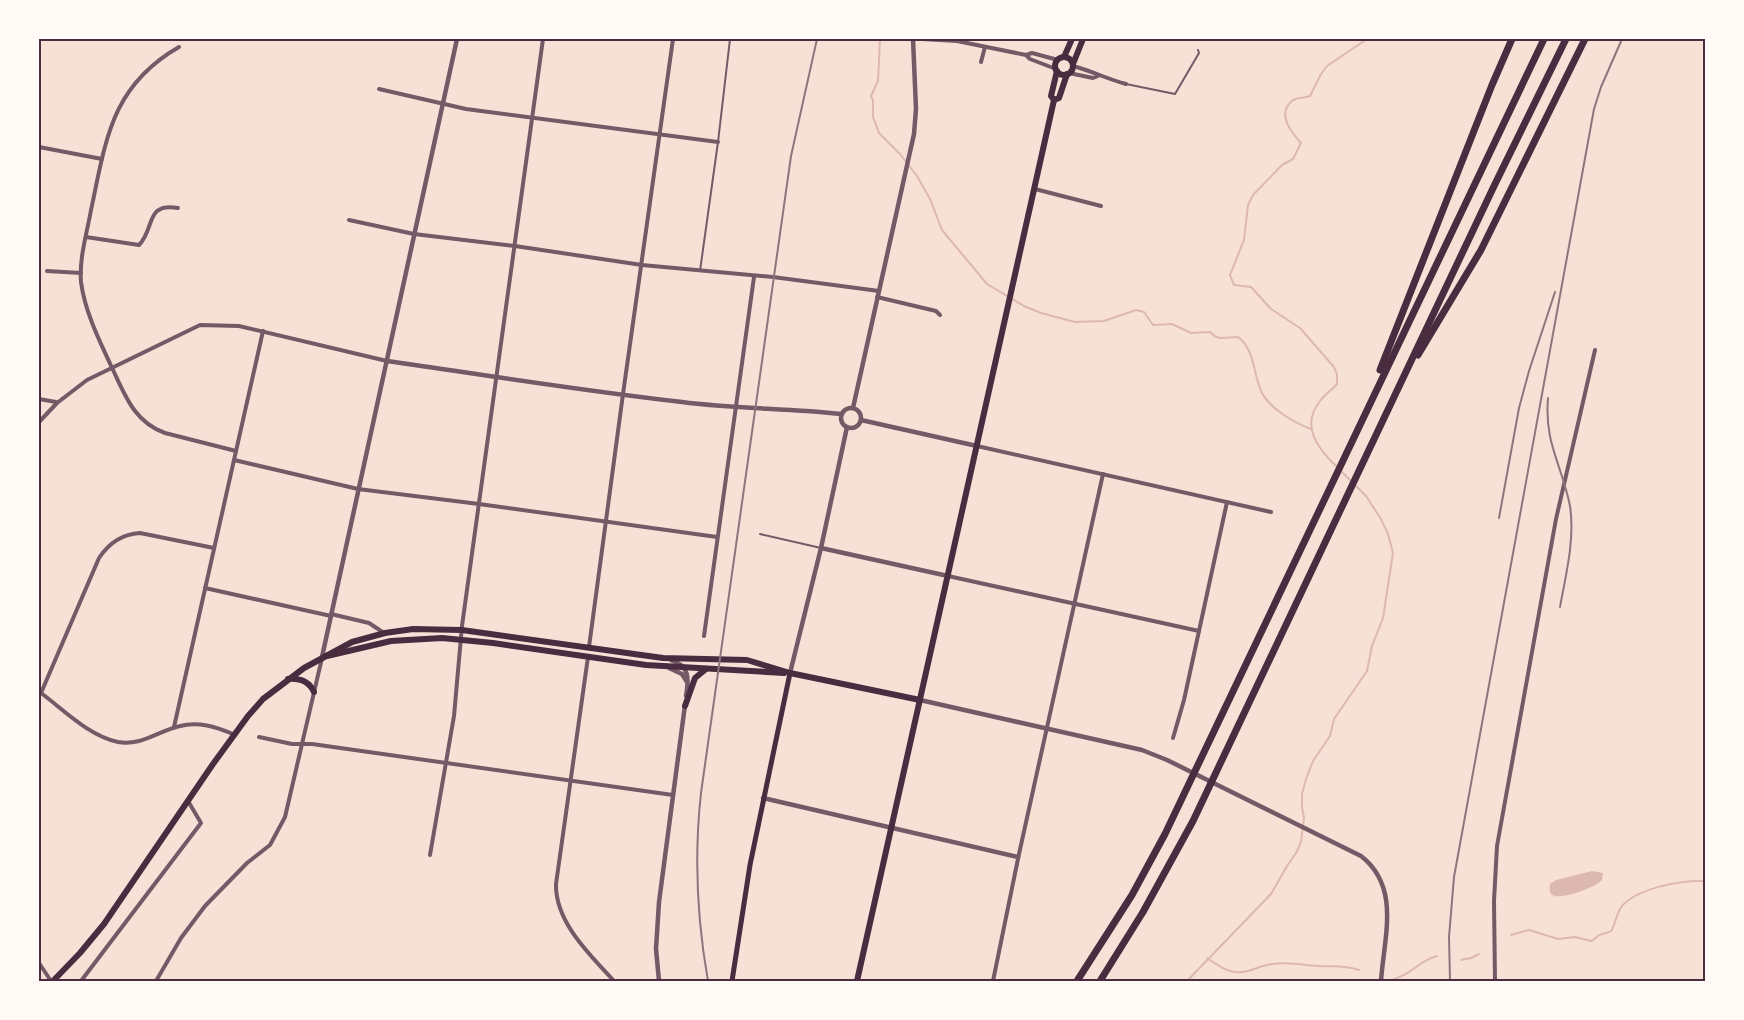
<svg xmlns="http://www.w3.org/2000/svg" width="1744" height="1020" font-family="'Asap Condensed',sans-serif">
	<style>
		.water { fill: #dcb8b0 }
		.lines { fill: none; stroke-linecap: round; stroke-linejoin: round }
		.stream { stroke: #dcb8b0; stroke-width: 2 }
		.service { stroke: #755966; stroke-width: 2 }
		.minor { stroke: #755966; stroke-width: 4 }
		.tertiary { stroke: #755966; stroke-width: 4.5 }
		.secondary { stroke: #4a2c40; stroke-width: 5 }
		.primary { stroke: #4a2c40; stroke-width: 6 }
		.motorway { stroke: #4a2c40; stroke-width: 7 }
		.rail { stroke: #8f747c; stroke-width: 2 }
		.neatline { fill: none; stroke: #4a2c40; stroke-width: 2 }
	</style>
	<rect width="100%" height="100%" fill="#f7e1d7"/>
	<path class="water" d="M 1592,871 L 1603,873 L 1602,880 C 1597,887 1557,902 1551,894 C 1549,891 1550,888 1550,884 L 1556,880 Z"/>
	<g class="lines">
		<g class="stream">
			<path d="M 880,39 L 878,81 L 871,96 L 873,101 L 873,117 L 879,133 L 900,154 L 917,176 L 930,199 L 942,230 L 987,284 L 1024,306 L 1041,313 L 1075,322 L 1104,321 L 1136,310 L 1144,312 L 1153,325 L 1172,324 L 1191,333 L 1210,332 L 1216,337 L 1221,338 L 1238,337 C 1255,349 1253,375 1262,393 C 1270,409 1295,423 1311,429"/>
			<path d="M 1337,467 C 1318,449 1300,426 1320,401 C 1325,394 1332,390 1337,384 L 1337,374 L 1334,367 L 1300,328 L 1271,309 L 1251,287 L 1234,285 L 1230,275 L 1244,240 L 1248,205 L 1253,195 L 1282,165 L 1293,159 L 1301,143 C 1292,133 1276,114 1292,101 C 1296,97 1305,98 1310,96 L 1321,74 L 1327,66 L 1367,39"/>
			<path d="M 1511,935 L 1529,930 L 1558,939 L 1575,937 L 1591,941 C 1596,939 1597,935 1602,934 C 1605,933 1608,933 1611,931 C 1615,927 1616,913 1622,906 C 1638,888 1681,880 1705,881"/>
			<path d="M 1207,958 C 1216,964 1225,971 1236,972 C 1248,974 1256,967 1267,965 C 1285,961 1301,965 1318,966 C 1333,967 1345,965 1359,970"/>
			<path d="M 1461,960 L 1471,958 L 1479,954"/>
			<path d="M 1394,979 C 1411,975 1420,960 1437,956"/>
			<path d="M 1187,981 L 1271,894 L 1287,866 L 1296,853 L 1301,842 L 1304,818 L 1302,807 L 1302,794 L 1306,779 L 1313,761 L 1330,736 L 1334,719 L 1367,671 L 1372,646 L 1383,618 L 1393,553 L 1388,534 L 1381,519 L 1366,496 L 1341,471"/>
		</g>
		<g class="service">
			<path d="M 1126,84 L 1175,94 L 1199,53 L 1198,50"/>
			<path d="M 700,271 L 718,142 L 730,39"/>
			<path d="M 760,534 L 821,548"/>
		</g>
		<g class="minor">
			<path d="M 922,39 L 957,41 L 1026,55 L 1032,53 L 1058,60"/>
			<path d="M 179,47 C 111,86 106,140 91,210 C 87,233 79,258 81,282 C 85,313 101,344 114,372 C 126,398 136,423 165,433 L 236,451"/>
			<path d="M 1026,55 L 1030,59 L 1056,69"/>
			<path d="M 981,62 L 985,47"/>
			<path d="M 1073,66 C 1092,71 1107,79 1126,84"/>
			<path d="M 1069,73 L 1093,78 L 1098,76"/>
			<path d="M 379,89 L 466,109 L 718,142"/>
			<path d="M 39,147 L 102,159"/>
			<path d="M 1035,189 L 1101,206"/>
			<path d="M 349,220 L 414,234 L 515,246 L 642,265 L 773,277 L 879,291"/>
			<path d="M 86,237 L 139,245 C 155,229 145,202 178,208"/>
			<path d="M 47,271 L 81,273"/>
			<path d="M 877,297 L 936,311 L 940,315"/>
			<path d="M 39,399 L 56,402"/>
			<path d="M 39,422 L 57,403 L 87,380 L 200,325 L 239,326 L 387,361"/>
			<path d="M 977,446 L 1271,512"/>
			<path d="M 234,460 L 358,489 L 479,504 L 717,537"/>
			<path d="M 948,576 L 1199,631"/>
			<path d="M 205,588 L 331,616"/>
			<path d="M 331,614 L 369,623 L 384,633"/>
			<path d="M 704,636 L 754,277"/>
			<path d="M 589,647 L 623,394 L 673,39"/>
			<path d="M 588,657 L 556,884 C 555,922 590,955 614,981"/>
			<path d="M 41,693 L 99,558 C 109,543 122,534 140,533 L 214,548"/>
			<path d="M 41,693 C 64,710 89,736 118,742 C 142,746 158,731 180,726 C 198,721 216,727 233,734"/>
			<path d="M 174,727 L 263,331"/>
			<path d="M 259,737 L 292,744 L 312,744 L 673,795"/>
			<path d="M 1173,738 L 1184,700 L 1227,502"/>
			<path d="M 430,855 L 454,716 L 462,626 L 543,39"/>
			<path d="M 39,963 L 51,981"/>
			<path d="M 81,981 L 201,823 L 188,801"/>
			<path d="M 156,981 L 181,938 L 205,906 L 247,863 L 270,845 L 285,817 L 322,658"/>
			<path d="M 993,981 L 1019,854 L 1103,474"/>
			<path d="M 1495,981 L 1494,901 L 1497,846 L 1556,519 L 1595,350"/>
		</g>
		<g class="tertiary">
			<path d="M 387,361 C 485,375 583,391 682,402 C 735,409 788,408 842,414"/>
			<path d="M 853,408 L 914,134 L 916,109 L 913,39"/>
			<circle cx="851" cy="418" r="10"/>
			<path d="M 861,420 L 977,446"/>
			<path d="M 821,548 L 948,576"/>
			<path d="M 322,657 L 457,39"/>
			<path d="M 671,660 C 690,666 689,679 686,696"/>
			<path d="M 669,668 L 682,674 L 687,682"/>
			<path d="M 790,673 L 821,548 L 847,427"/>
			<path d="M 920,700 L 1142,750 L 1167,760 L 1361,856 C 1401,887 1384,937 1381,981"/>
			<path d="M 763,798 L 1018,857"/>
			<path d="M 659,981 L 656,949 L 659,902 L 685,705"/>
		</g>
		<path class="secondary" d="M 732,981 L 750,865 L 790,673"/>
		<g class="primary">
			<path d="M 1064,57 L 1072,39"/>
			<circle cx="1064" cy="66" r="9"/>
			<path d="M 1073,64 L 1083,39"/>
			<path d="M 1054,100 L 1059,98 L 1067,74"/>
			<path d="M 327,656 L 391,641 L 442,638 L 493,643 L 646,665 L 784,673"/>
			<path d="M 288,679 C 300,678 309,681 314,692"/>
			<path d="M 685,706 L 695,678 L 706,669"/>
			<path d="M 53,981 L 80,953 L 104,924 L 213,764 L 248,716 L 263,699 L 304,668 L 352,642 L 385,633 L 413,629 L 462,630 L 663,658 L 747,660 L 790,673 L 920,700"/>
			<path d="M 857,981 L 1054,100 L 1051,96 L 1057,71"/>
		</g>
		<g class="motorway">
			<path d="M 1418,355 L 1481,250 L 1585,39"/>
			<path d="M 1380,370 L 1492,85 L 1512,39"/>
			<path d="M 1077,981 L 1132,895 L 1165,834 L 1544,39"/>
			<path d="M 1100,981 L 1143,912 L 1193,821 L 1495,184 L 1566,39"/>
		</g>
		<g class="rail">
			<path d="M 1548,398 C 1544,443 1562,465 1570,506 C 1575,539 1566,574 1560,607"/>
			<path d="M 1499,518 L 1519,408 L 1529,371 L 1555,292"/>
			<path d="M 708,981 C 697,919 694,856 701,793 L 791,156 L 817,39"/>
			<path d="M 1450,981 L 1449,937 L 1454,877 L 1594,109 L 1601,87 L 1622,39"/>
		</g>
	</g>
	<rect width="1744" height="1020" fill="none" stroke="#fffaf5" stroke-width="81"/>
	<rect x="40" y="40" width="1664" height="940" class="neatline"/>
</svg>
